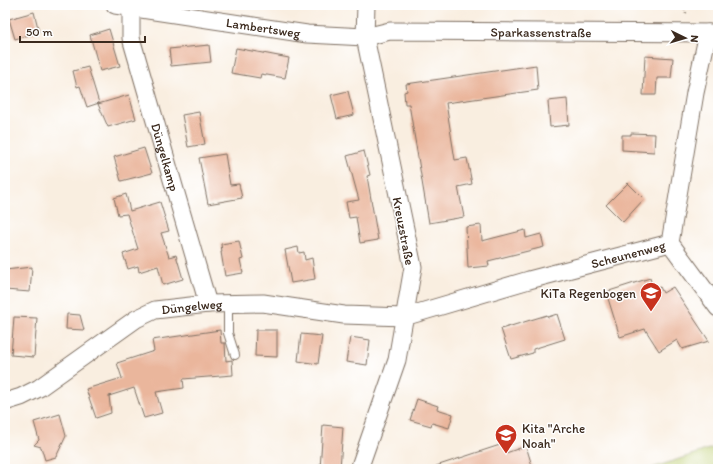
<svg xmlns="http://www.w3.org/2000/svg" width="723" height="474" font-family="Itim,sans-serif">
	<style>
		.green { fill: #bccd70; stroke: #7c7c47 }
		.building { fill: #eab69c }
		.lines { fill: none; stroke-linecap: round; stroke-linejoin: round }
		.service-casing { stroke: #7e6f62; stroke-width: 10 }
		.minor-casing { stroke: #7e6f62; stroke-width: 19 }
		.path { stroke: #7e6f62; stroke-width: 2.5; stroke-dasharray: 1 3; stroke-linecap: butt }
		.service { stroke: #fff; stroke-width: 8 }
		.minor { stroke: #fff; stroke-width: 17 }
		.labels { text-anchor: middle; stroke-width: 3; stroke-linejoin: round; paint-order: stroke }
		.street-label { font-size: 13px; fill: #3b2a1e; stroke: #fff }
		.poi-label { font-size: 13px; fill: #3b2a1e; stroke: #fff; text-anchor: end }
	</style>
	<rect width="100%" height="100%" fill="#fff"/>
	<filter id="ink" filterUnits="userSpaceOnUse"><feTurbulence type="fractalNoise" baseFrequency=".025" numOctaves="2"/><feDisplacementMap in="SourceGraphic" scale="8" xChannelSelector="R" yChannelSelector="G"/><feConvolveMatrix kernelMatrix="1 2 1 2 8 2 1 2 1" color-interpolation-filters="sRGB"/></filter>
	<filter id="wash" filterUnits="userSpaceOnUse"><feTurbulence type="fractalNoise" baseFrequency=".012" numOctaves="4" result="noise"/><feDisplacementMap in="SourceGraphic" scale="16" xChannelSelector="R" yChannelSelector="G"/><feGaussianBlur stdDeviation="0.9" result="paint"/><feColorMatrix in="noise" values="0 0 0 0 0 0 0 0 0 0 0 0 0 0 0 0 0 1.4 0 .05"/><feComposite in="paint" operator="in"/></filter>
	<g filter="url(#wash)">
		<rect width="100%" height="100%" fill="#f9eee0"/>
		<path class="green" d="M 718,446 L 718,469 L 649,469 Z"/>
		<g id="blocks">
			<g class="building">
				<path d="M 34,12 L 39,32 L 15,39 L 9,19 Z"/>
				<path d="M 109,29 L 120,66 L 100,71 L 90,35 Z"/>
				<path d="M 209,45 L 211,62 L 171,66 L 169,49 Z"/>
				<path d="M 236,48 L 289,58 L 285,78 L 261,74 L 260,78 L 231,73 Z"/>
				<path d="M 645,56 L 673,58 L 671,78 L 657,78 L 656,95 L 643,95 Z"/>
				<path d="M 536,65 L 538,90 L 446,103 L 455,160 L 467,158 L 472,184 L 458,187 L 464,217 L 429,223 L 409,104 L 405,104 L 404,92 L 407,91 L 406,84 Z"/>
				<path d="M 88,67 L 99,103 L 87,107 L 80,86 L 77,87 L 73,71 Z"/>
				<path d="M 348,91 L 354,115 L 337,119 L 331,95 Z"/>
				<path d="M 129,95 L 136,119 L 108,127 L 98,104 Z"/>
				<path d="M 567,99 L 569,125 L 550,127 L 548,101 Z"/>
				<path d="M 199,112 L 205,144 L 188,147 L 182,115 Z"/>
				<path d="M 631,133 L 655,134 L 654,152 L 622,150 L 622,135 L 631,135 Z"/>
				<path d="M 144,148 L 152,173 L 121,181 L 114,157 Z"/>
				<path d="M 364,151 L 370,175 L 367,176 L 378,240 L 360,243 L 356,217 L 349,218 L 346,202 L 359,200 L 347,156 Z"/>
				<path d="M 225,154 L 230,185 L 239,184 L 242,198 L 208,204 L 199,158 Z"/>
				<path d="M 628,183 L 644,199 L 623,222 L 606,205 Z"/>
				<path d="M 126,194 L 130,211 L 160,202 L 169,231 L 161,233 L 169,257 L 176,255 L 183,279 L 163,285 L 158,266 L 139,272 L 138,266 L 128,269 L 123,254 L 138,249 L 127,214 L 118,215 L 114,198 Z"/>
				<path d="M 481,225 L 482,241 L 525,230 L 526,238 L 541,234 L 544,247 L 488,261 L 489,266 L 468,268 L 466,227 Z"/>
				<path d="M 239,241 L 243,259 L 240,260 L 243,273 L 225,276 L 221,252 L 222,252 L 221,244 Z"/>
				<path d="M 298,247 L 299,253 L 304,252 L 305,260 L 312,258 L 315,279 L 291,283 L 285,250 Z"/>
				<path d="M 32,267 L 30,292 L 5,290 L 5,270 Z"/>
				<path d="M 650,278 L 653,290 L 660,287 L 663,293 L 673,287 L 709,341 L 682,349 L 677,340 L 659,351 L 645,329 L 620,337 L 606,292 Z"/>
				<path d="M 67,314 L 80,315 L 84,330 L 66,329 Z"/>
				<path d="M 557,314 L 565,339 L 533,349 L 533,353 L 511,359 L 501,329 L 547,315 L 548,317 Z"/>
				<path d="M 14,317 L 37,318 L 34,357 L 11,355 Z"/>
				<path d="M 220,330 L 221,343 L 225,343 L 226,361 L 232,360 L 233,375 L 183,379 L 184,388 L 156,392 L 162,413 L 144,418 L 134,388 L 109,396 L 111,413 L 96,418 L 86,389 L 122,378 L 117,363 L 154,351 L 152,340 Z"/>
				<path d="M 256,330 L 277,330 L 277,357 L 255,356 Z"/>
				<path d="M 301,334 L 322,336 L 318,364 L 298,361 Z"/>
				<path d="M 350,337 L 370,340 L 367,365 L 346,362 Z"/>
				<path d="M 417,399 L 438,406 L 437,409 L 453,414 L 449,428 L 432,423 L 431,426 L 410,420 Z"/>
				<path d="M 60,414 L 66,436 L 56,457 L 45,460 L 41,447 L 34,445 L 39,440 L 34,422 Z"/>
				<path d="M 323,425 L 343,427 L 340,469 L 320,469 Z"/>
				<path d="M 503,444 L 506,453 L 526,446 L 533,469 L 436,469 L 436,466 Z"/>
			</g>
		</g>
	</g>
	<g filter="url(#ink)">
		<use href="#blocks" fill-opacity="0" stroke="#7e6f62" stroke-width="1"/>
		<g class="lines">
			<g class="service-casing">
				<path id="service" d="M 228,303 L 228,333 L 235,355"/>
			</g>
			<g class="minor-casing">
				<g id="minor">
					<path id="s1" d="M 115,5 L 307,34 L 365,37 L 390,31 L 718,33"/>
					<path id="s2" d="M 131,8 L 131,38 L 208,304"/>
					<path d="M 670,243 L 695,93 L 708,33"/>
					<path d="M 670,243 L 718,308"/>
					<path id="s3" d="M 5,402 L 21,397 L 39,388 L 136,319 L 155,310 L 208,304 L 263,303 L 344,315 L 404,317 L 529,280 L 670,243"/>
					<path d="M 359,469 L 397,360 L 413,267 L 365,37 L 366,5"/>
				</g>
			</g>
			<g class="path">
				<path d="M 323,5 L 350,6"/>
				<path d="M 683,5 L 687,16"/>
				<path d="M 381,6 L 439,5"/>
			</g>
			<use href="#service" class="service"/>
			<use href="#minor" class="minor"/>
		</g>
	</g>
	<defs>
		<g id="school-pin" transform="scale(1.15)"><path d="M0 17L-7.5 6A9.5 9.5 0 1 1 7.5 6Z" fill="#c8321e" stroke="#fff"/><path d="M0-5L7-2L0 1L-7-2ZM-4 1L0 2.5L4 1V4Q0 6-4 4Z" fill="#fff"/></g>
	</defs>
	<g fill-rule="evenodd">
		<use href="#school-pin" x="651" y="293"/>
		<use href="#school-pin" x="506" y="435"/>
	</g>
	<g class="labels">
		<g class="street-label">
			<text dy="5" stroke="none"><textPath href="#s1" startOffset="150">Lambertsweg</textPath></text>
			<text dy="5" stroke="none"><textPath href="#s1" startOffset="429">Sparkassenstraße</textPath></text>
			<text dy="5" stroke="none"><textPath href="#s2" startOffset="154">Düngelkamp</textPath></text>
			<text transform="translate(404 231) rotate(79)" y="5">Kreuzstraße</text>
			<text dy="5" stroke="none"><textPath href="#s3" startOffset="660">Scheunenweg</textPath></text>
			<text dy="5" stroke="none"><textPath href="#s3" startOffset="214">Düngelweg</textPath></text>
		</g>
		<g class="poi-label">
			<text x="636" y="298">KiTa Regenbogen</text>
			<text x="522" y="433" text-anchor="start">Kita "Arche<tspan x="522" dy="15">Noah"</tspan></text>
		</g>
	</g>
	<rect width="723" height="474" fill="none" stroke="#fff" stroke-width="20"/>
	<g transform="translate(685 38) rotate(95)" stroke="#ffffff" stroke-width="3" paint-order="stroke">
	<path d="M0-3L7 15L0 10L-7 15Z" fill="#3b2a1e"/>
	<text y="-6" font-size="11" font-weight="bold" text-anchor="middle" fill="#3b2a1e">N</text>
	</g>
	<path d="M20 36v6h125v-6" fill="none" stroke="#3b2a1e" stroke-width="2"/>
	<text x="26" y="36" font-size="12" fill="#3b2a1e" stroke="#ffffff" stroke-width="3" paint-order="stroke">50 m</text>
</svg>
